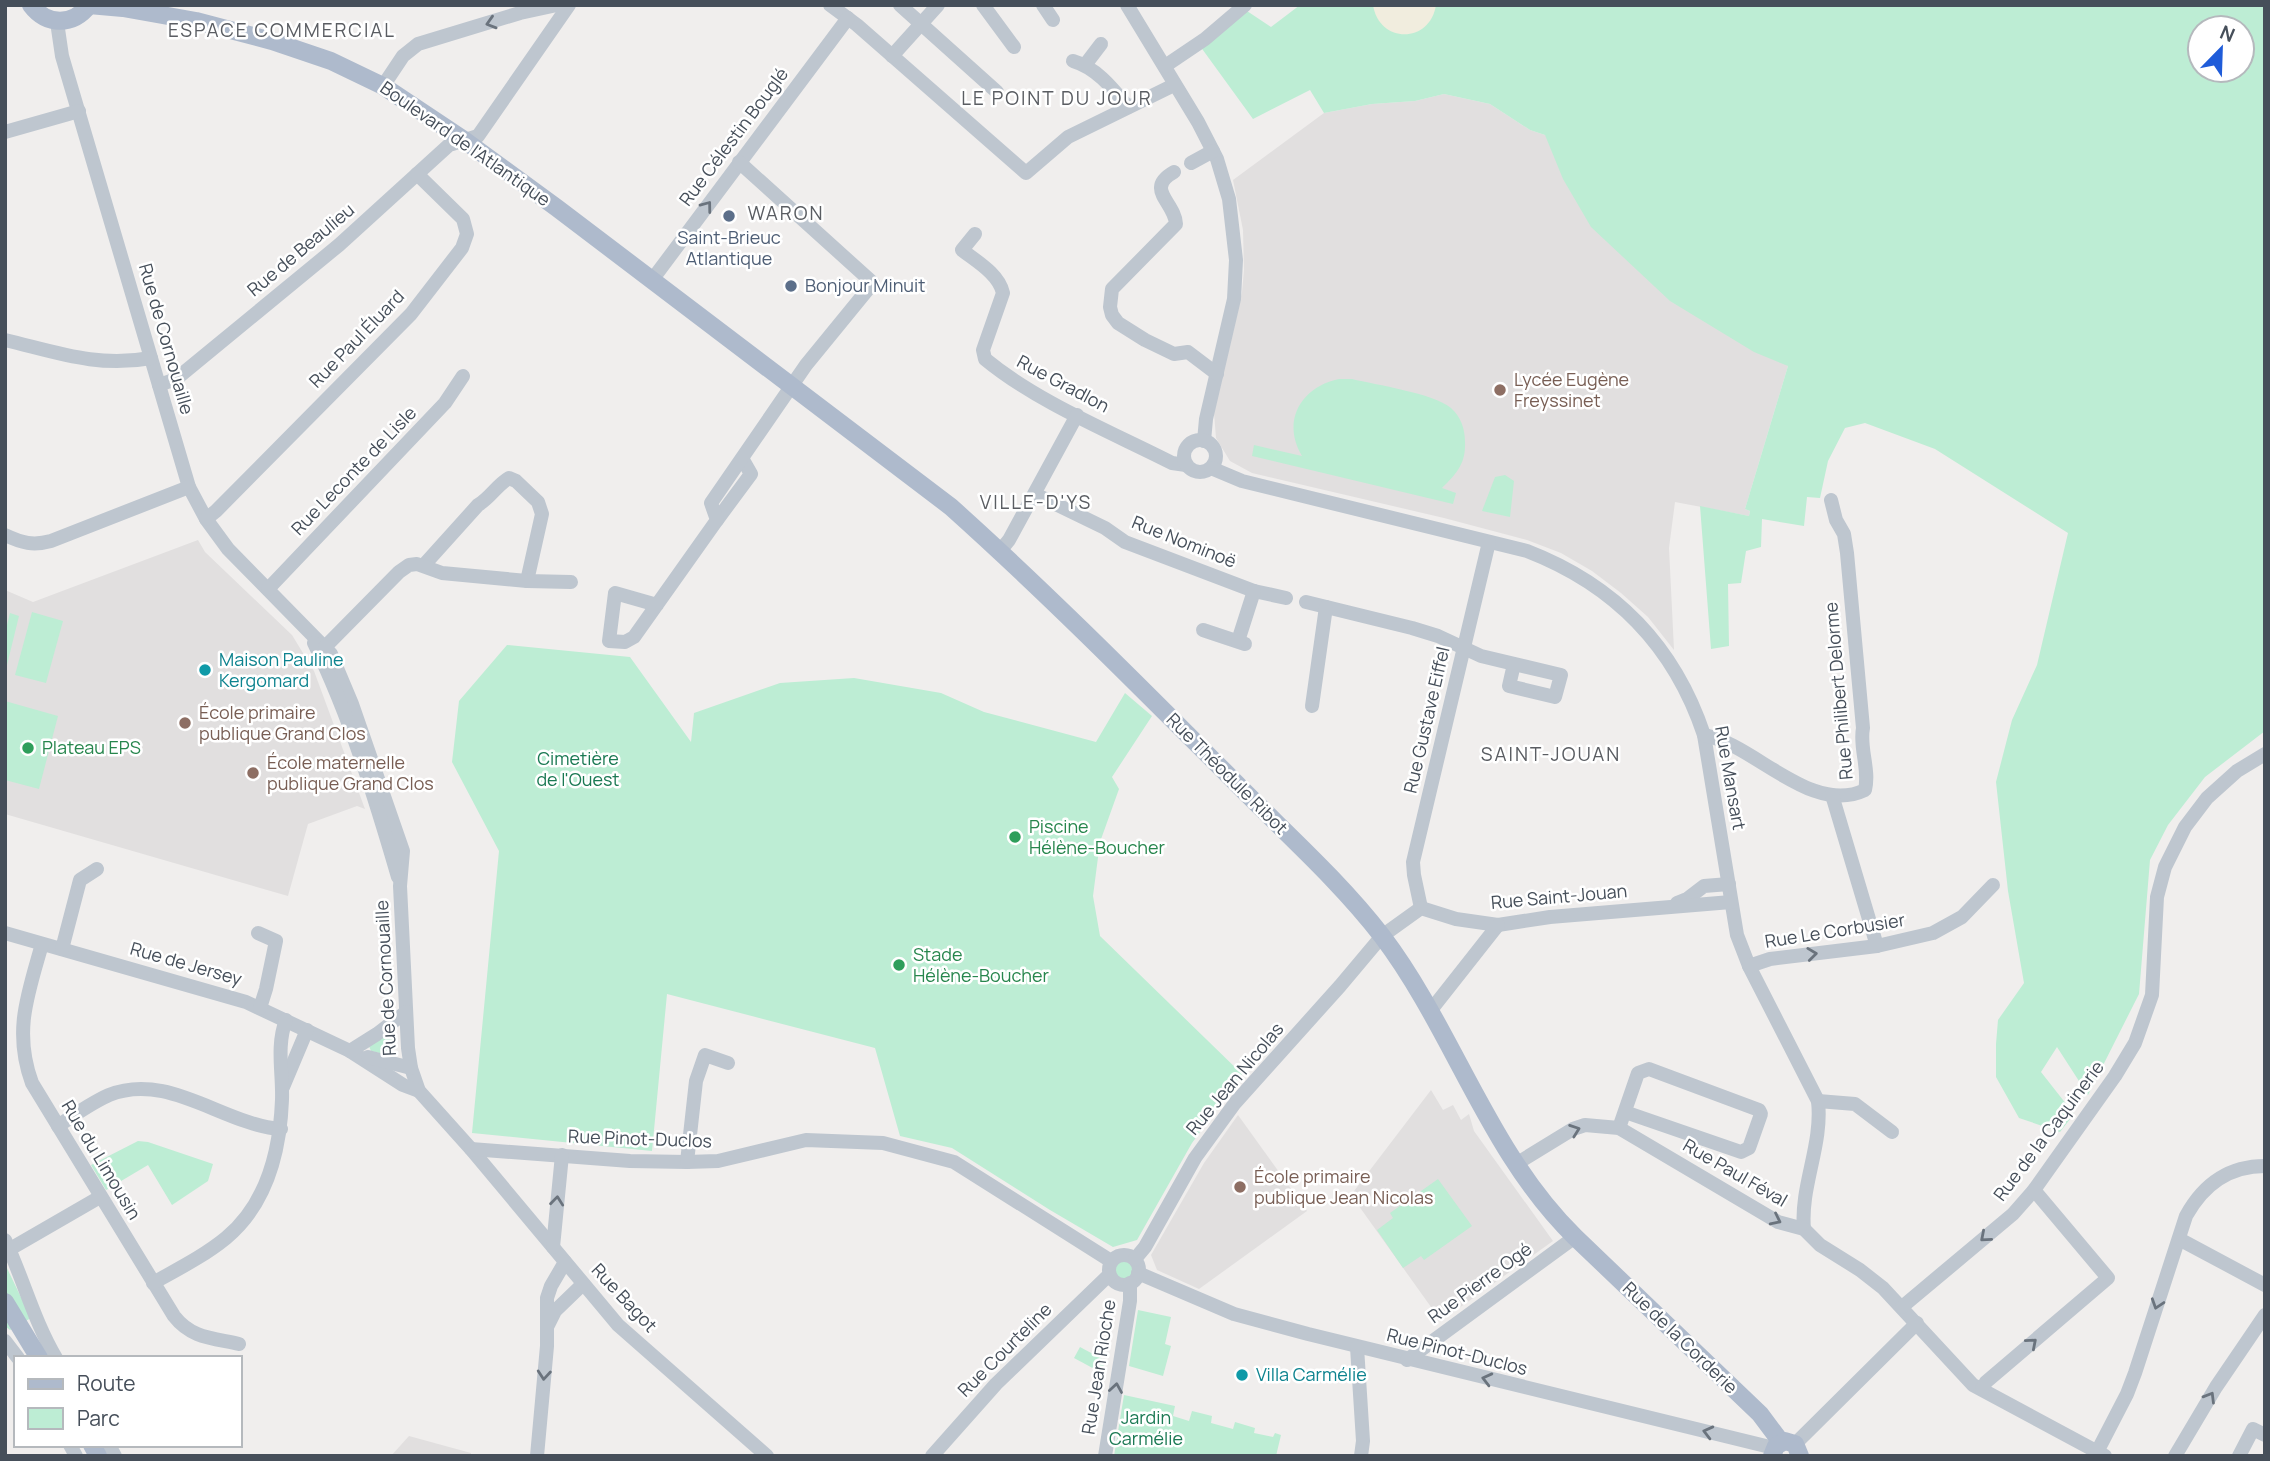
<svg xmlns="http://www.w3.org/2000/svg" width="2270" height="1461" font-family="Manrope,sans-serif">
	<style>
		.education { fill: #e1dfdf }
		.green { fill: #bdedd4; fill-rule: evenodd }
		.sand { fill: #f1edde }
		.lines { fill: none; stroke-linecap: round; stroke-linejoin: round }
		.minor { stroke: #bec6cf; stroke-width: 14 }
		.major { stroke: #aebacc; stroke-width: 18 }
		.oneway { stroke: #6a737d }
		.service-dot { fill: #5c6f8a; stroke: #fff; stroke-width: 2.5 }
		.education-dot { fill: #8d6e63; stroke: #fff; stroke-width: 2.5 }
		.culture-dot { fill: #0f9aa8; stroke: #fff; stroke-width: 2.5 }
		.leisure-dot { fill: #2e9e5b; stroke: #fff; stroke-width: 2.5 }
		.labels { text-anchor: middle; stroke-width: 5; stroke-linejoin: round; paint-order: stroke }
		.street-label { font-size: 18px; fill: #464f5a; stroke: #fff }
		.service-label { font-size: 18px; fill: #4e5e75; stroke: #fff }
		.education-label { font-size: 18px; fill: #785e54; stroke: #fff; text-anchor: start }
		.culture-label { font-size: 18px; fill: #0d838f; stroke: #fff; text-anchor: start }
		.leisure-label { font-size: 18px; fill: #27864d; stroke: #fff; text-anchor: start }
		.park-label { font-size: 18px; fill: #1a7953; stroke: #fff }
		.neighbourhood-label { font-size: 19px; letter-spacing: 2px; fill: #5a5d62; stroke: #fff }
	</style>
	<rect width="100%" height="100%" fill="#f0eeed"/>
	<g class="education">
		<path d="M 1444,94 L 1490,104 L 1530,130 L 1545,135 L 1788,366 L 1745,509 L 1750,511 L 1749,516 L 1675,502 L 1669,548 L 1674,650 L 1648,617 L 1621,593 L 1592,571 L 1561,553 L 1527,540 L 1444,518 L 1252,473 L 1230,461 L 1216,438 L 1214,413 L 1242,292 L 1244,270 L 1243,230 L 1233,180 L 1324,113 L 1372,104 L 1415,101 Z"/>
		<path d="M 198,540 L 205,552 L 292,635 L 314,671 L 365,809 L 357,806 L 308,824 L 288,896 L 5,814 L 5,590 L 33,602 Z"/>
		<path d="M 1431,1090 L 1443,1110 L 1453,1105 L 1461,1120 L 1469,1114 L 1474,1131 L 1553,1241 L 1441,1321 L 1351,1195 Z"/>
		<path d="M 1238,1115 L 1307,1211 L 1199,1289 L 1157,1270 L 1151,1255 L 1204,1163 Z"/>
		<path d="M 409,1436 L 471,1453 L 471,1456 L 391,1456 Z"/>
	</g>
	<g class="green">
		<path d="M 1300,5 L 2265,5 L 2265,731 L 2205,777 L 2168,825 L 2150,860 L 2139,994 L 2088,1095 L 2057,1047 L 2041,1072 L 2074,1114 L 2060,1132 L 2019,1118 L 1996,1077 L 1996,1044 L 1998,1020 L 2024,983 L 2008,891 L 1996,782 L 2012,720 L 2037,665 L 2068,533 L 1935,449 L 1865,423 L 1845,428 L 1828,461 L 1820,498 L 1807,497 L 1804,526 L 1762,519 L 1761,547 L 1746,551 L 1741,583 L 1728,584 L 1729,646 L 1711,649 L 1700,506 L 1749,516 L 1750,511 L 1745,509 L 1788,366 L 1754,352 L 1670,301 L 1591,227 L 1563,179 L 1545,135 L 1530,130 L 1490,104 L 1444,94 L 1415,101 L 1372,104 L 1324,113 L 1310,90 L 1253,119 L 1200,46 L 1247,11 L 1271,27 ZM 2200,28 L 2242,28 L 2242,70 L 2200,70 Z"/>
		<path d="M 1339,379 L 1352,379 C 1376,385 1433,393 1451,408 C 1461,417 1465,429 1465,442 C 1466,464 1456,474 1442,488 L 1456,493 L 1453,504 L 1252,456 L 1254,445 L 1302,456 C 1281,421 1301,387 1339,379 Z"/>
		<path d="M 1505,475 L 1514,481 L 1510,517 L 1482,511 L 1495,477 Z"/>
		<path d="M 32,612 L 63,621 L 46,683 L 15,675 Z"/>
		<path d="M 10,613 L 19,616 L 7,665 L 5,633 Z"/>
		<path d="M 507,645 L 630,657 L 691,742 L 694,713 L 780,683 L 854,678 L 941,693 L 984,712 L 1096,742 L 1125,693 L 1152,716 L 1112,777 L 1119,789 L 1100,842 L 1093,896 L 1100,936 L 1242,1074 L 1192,1143 L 1137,1240 L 1113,1247 L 1050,1210 L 952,1148 L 900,1136 L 875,1048 L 667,994 L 652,1151 L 472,1133 L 499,851 L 452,762 L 459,701 Z"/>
		<path d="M 5,701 L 58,716 L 39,789 L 5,780 Z"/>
		<path d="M 392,1032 L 392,1056 L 371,1051 L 369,1046 Z"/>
		<path d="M 138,1141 L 148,1142 L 213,1164 L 208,1181 L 172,1205 L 148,1165 L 106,1190 L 91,1165 Z"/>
		<path d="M 1438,1179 L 1472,1226 L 1424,1260 L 1421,1256 L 1403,1268 L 1377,1230 L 1393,1218 L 1390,1213 Z"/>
		<circle cx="1124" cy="1270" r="10"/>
		<path d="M 5,1264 L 31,1318 L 10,1330 L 5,1326 Z"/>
		<path d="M 1138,1310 L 1171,1317 L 1165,1344 L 1171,1346 L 1163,1376 L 1129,1366 Z"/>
		<path d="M 1080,1347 L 1106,1361 L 1100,1372 L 1074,1358 Z"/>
		<path d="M 1124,1395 L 1175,1406 L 1173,1416 L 1189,1421 L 1192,1411 L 1212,1416 L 1211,1423 L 1233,1429 L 1235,1422 L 1255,1428 L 1254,1433 L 1273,1437 L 1275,1433 L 1281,1435 L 1276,1456 L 1114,1456 Z"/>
	</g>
	<path class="sand" d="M 1373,5 L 1436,5 C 1430,44 1379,44 1373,5 Z"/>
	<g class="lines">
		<g class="minor">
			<path d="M 830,5 L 857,25 L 1026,173 L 1068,137 L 1174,85"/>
			<path d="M 900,5 L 997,92"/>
			<path d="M 983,5 L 1014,47"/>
			<path d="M 1043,5 L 1053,20"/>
			<path d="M 1127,5 L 1198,122 L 1217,159 L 1229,199 L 1236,260 L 1234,299 L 1206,419 L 1204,441"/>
			<path d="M 57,22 L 62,56 L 189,487 L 206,519 L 228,549 L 331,654 L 352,704 L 403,851 L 400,886 L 408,1048 L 411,1068 L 419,1091 L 471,1149 L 618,1325 L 767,1456"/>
			<path d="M 892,56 L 938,5"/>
			<path d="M 1073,61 C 1097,68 1113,89 1128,107"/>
			<path d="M 1085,65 L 1101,44"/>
			<path d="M 1165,66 L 1205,39 L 1245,5"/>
			<path d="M 383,86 L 403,56 L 418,44 L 520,13 L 557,5"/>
			<path d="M 5,132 L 79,111"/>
			<path d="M 1191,163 L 1213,151"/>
			<path d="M 1174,172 C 1144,189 1175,202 1176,224 L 1112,289 L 1110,307 L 1112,315 L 1118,323 L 1145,340 L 1174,354 L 1188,352 L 1217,374"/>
			<path d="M 975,234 L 962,250 C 976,261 999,274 1003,293 L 983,350 L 985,359 C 1037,402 1111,432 1172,463 L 1186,465"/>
			<path d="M 652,280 L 848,18"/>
			<path d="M 5,340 C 56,352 97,368 151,358"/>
			<path d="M 159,385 L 176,379 L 339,245 L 449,145 L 478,136 L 569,5"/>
			<circle cx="1200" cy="456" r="16"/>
			<path d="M 1211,468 L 1242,481 L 1527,551 C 1615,585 1674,645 1704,735 L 1737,935 L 1749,966 L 1818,1101 C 1823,1145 1800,1186 1804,1229"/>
			<path d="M 1035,494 L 1105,528 L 1125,542 L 1254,591 L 1286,598"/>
			<path d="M 206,519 L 216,511 L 411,314 L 462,248 L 467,234 L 463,219 L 417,174"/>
			<path d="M 717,520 L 751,474 L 743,460"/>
			<path d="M 5,535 C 22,543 33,546 51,541 L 189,487"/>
			<path d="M 1000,551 L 1009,540 L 1077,415"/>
			<path d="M 424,565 L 478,505 C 490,498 497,485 509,478 L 516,481 L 538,502 L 542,514 L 527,581"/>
			<path d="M 268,589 L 445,403 L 463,376"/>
			<path d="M 1306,602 L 1412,628 L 1438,636 L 1481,656 L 1561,675 L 1555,697 L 1509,686 L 1514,664"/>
			<path d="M 657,605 L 615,593 L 609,641 L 625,642 L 634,637 L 717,520 L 711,503 L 806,365 L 873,283 L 739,162"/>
			<path d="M 1203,630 L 1245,644"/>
			<path d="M 1238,641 L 1254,591"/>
			<path d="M 314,643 C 350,717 375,798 398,877"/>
			<path d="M 325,647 L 399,572 L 409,565 L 417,564 L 442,573 L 527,581 L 571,582"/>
			<path d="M 1312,706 L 1326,607"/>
			<path d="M 1704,735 C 1754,744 1811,816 1865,790 C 1870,769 1859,748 1863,728 L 1847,553 L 1844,534 L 1836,520 L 1831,500"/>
			<path d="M 1832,795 L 1877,946"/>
			<path d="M 1677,903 L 1687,899 L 1704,886 L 1729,884"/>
			<path d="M 1421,908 L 1414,875 L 1413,862 L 1489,542"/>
			<path d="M 1421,908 L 1456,919 L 1498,925 L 1550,917 L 1731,902"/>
			<path d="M 5,933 L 246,1002 L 350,1051 L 403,1085 L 419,1091"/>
			<path d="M 258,933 L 276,941 L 266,989 L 260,1008"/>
			<path d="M 42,944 C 28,994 13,1031 32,1083 L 174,1316 C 191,1338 212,1338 239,1344"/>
			<path d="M 62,949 L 80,880 L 97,869"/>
			<path d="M 1749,966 L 1770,959 L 1877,946 L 1933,933 L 1962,917 L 1993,885"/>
			<path d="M 1431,1010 L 1498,925"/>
			<path d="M 350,1051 L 377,1034 L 406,1012"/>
			<path d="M 368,1057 L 411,1068"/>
			<path d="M 283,1087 L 307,1030"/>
			<path d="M 1818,1101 L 1855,1104 L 1892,1132"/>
			<path d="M 58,1126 C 74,1115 91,1103 109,1095 C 168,1071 224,1125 281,1129"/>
			<path d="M 1619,1128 L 1638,1073 L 1649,1069 L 1759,1110 L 1761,1114 L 1749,1148 L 1741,1152 L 1625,1112"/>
			<path d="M 471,1149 L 630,1161 L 687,1162 L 718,1161 L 806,1140 L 883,1143 L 954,1162 L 1111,1261"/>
			<path d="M 687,1162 L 696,1081 L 705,1055 L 728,1063"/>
			<path d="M 1516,1164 L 1573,1129 L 1585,1125 L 1619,1128 L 1778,1222 L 1804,1229 L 1820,1245 L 1860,1270 L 1883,1288 L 1973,1385 L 2105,1456"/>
			<path d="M 2179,1239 L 2265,1285"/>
			<path d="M 5,1240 C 23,1278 34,1321 56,1358"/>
			<path d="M 553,1247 L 562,1155"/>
			<path d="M 10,1249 L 100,1197"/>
			<circle cx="1124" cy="1270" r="15"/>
			<path d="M 1135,1259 L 1145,1247 L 1195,1158 L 1235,1103 L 1340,986 L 1382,936 L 1421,908"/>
			<path d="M 1138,1273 L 1234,1314 L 1308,1334 L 1774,1448"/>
			<path d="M 153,1283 C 178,1269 204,1256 226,1238 C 267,1204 280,1151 282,1100 C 283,1073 276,1046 286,1020"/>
			<path d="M 1902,1307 L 2013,1214 L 2034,1190 L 2115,1076 L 2135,1043 L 2152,995 L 2157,897 L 2165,867 L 2185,827 L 2207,798 L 2237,771 L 2265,754"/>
			<path d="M 548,1325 L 555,1311 L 583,1284"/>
			<path d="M 5,1341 L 18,1358"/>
			<path d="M 1357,1347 L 1363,1441 L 1361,1456"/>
			<path d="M 1407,1360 L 1575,1237"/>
			<path d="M 1982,1389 L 1986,1382 L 2108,1278 L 2034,1190"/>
			<path d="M 1795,1444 L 1917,1323"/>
			<path d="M 70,1445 L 76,1456"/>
			<path d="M 109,1445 L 115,1456"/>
			<path d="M 2097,1452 L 2127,1394 L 2135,1373 L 2186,1216 C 2203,1185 2229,1166 2265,1166"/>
			<path d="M 537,1456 L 547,1346 L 547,1298 L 551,1286 L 565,1262"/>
			<path d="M 932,1456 L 996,1384 L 1109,1275"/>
			<path d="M 1105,1456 L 1130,1301 L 1130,1283"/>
			<path d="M 2175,1456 L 2216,1387 L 2265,1315"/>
			<path d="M 2239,1456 L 2253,1429 L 2265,1435"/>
		</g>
		<g class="major">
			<path d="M 31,5 C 47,26 73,26 89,5"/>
			<path d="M 89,5 L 123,8 L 196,21 L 272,41 L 331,61 L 383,86 L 464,140 L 557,208 L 951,507 C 1048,594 1140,687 1232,779 C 1282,830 1338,879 1382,936 C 1454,1031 1488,1152 1575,1237 L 1760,1414 L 1781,1442"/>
			<path d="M 5,1302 L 39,1358"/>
			<path d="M 92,1445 L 98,1456"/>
			<path d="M 1772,1456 L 1776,1446 L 1785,1441 L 1795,1444 L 1800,1456"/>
		</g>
	</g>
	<defs><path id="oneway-chevron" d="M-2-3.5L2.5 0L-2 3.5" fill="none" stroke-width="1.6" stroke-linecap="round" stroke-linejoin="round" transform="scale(1.75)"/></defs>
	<g class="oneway">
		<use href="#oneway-chevron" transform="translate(491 23) rotate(163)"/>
		<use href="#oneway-chevron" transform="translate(707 206) rotate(-53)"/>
		<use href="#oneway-chevron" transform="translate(1812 954) rotate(-7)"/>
		<use href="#oneway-chevron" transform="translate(1575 1130) rotate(-20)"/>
		<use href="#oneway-chevron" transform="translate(557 1201) rotate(-84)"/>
		<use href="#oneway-chevron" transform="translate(1776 1220) rotate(26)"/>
		<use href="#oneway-chevron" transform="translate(1985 1237) rotate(139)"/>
		<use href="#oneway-chevron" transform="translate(2157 1304) rotate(108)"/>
		<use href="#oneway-chevron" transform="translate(2032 1343) rotate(-41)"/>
		<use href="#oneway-chevron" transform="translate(544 1375) rotate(95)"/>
		<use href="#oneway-chevron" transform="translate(1487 1379) rotate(-166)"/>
		<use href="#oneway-chevron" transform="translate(1116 1388) rotate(-81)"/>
		<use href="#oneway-chevron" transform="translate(2210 1397) rotate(-59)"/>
		<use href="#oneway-chevron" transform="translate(1708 1432) rotate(-166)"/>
	</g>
	<g class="service-dot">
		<circle cx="729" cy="216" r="7"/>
		<circle cx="791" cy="286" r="7"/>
	</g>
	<g class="education-dot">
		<circle cx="1500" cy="390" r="7"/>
		<circle cx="185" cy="723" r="7"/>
		<circle cx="253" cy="773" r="7"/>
		<circle cx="1240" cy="1187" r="7"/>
	</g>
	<g class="culture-dot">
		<circle cx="205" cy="670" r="7"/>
		<circle cx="1242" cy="1375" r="7"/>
	</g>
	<g class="leisure-dot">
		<circle cx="28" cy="748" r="7"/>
		<circle cx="1015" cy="837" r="7"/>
		<circle cx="899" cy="965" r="7"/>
	</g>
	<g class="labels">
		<g class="street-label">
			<text transform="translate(734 137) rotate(-53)" y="6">Rue Célestin Bouglé</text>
			<text transform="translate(465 144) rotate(35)" y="6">Boulevard de l'Atlantique</text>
			<text transform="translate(301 250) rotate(-40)" y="6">Rue de Beaulieu</text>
			<text transform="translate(166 339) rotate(74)" y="6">Rue de Cornouaille</text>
			<text transform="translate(357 339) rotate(-46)" y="6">Rue Paul Éluard</text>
			<text transform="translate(1063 384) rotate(28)" y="6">Rue Gradlon</text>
			<text transform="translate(354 471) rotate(-46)" y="6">Rue Leconte de Lisle</text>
			<text transform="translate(1184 542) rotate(22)" y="6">Rue Nominoë</text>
			<text transform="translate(1839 691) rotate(-95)" y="6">Rue Philibert Delorme</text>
			<text transform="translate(1427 720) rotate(-77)" y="6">Rue Gustave Eiffel</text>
			<text transform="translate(1227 774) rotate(45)" y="6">Rue Théodule Ribot</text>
			<text transform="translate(1730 778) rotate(80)" y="6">Rue Mansart</text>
			<text transform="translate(1559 897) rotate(-5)" y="6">Rue Saint-Jouan</text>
			<text transform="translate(1835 931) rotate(-9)" y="6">Rue Le Corbusier</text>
			<text transform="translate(186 964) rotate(16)" y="6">Rue de Jersey</text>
			<text transform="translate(386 978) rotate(-93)" y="6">Rue de Cornouaille</text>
			<text transform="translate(1235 1079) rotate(-50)" y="6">Rue Jean Nicolas</text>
			<text transform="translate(2049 1131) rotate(-53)" y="6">Rue de la Caquinerie</text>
			<text transform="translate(640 1139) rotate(2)" y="6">Rue Pinot-Duclos</text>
			<text transform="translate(101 1160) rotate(59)" y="6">Rue du Limousin</text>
			<text transform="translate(1735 1173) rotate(30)" y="6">Rue Paul Féval</text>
			<text transform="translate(1480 1283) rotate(-36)" y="6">Rue Pierre Ogé</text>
			<text transform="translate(624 1298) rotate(47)" y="6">Rue Bagot</text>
			<text transform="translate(1680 1338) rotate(44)" y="6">Rue de la Corderie</text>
			<text transform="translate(1005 1350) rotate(-45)" y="6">Rue Courteline</text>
			<text transform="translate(1457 1352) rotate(14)" y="6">Rue Pinot-Duclos</text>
			<text transform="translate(1099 1367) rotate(-81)" y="6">Rue Jean Rioche</text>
		</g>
		<g class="service-label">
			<text x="729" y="244">Saint-Brieuc<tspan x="729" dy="21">Atlantique</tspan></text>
			<text x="805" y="292" text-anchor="start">Bonjour Minuit</text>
		</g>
		<g class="education-label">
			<text x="1514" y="386">Lycée Eugène<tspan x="1514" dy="21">Freyssinet</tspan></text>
			<text x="199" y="719">École primaire<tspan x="199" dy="21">publique Grand Clos</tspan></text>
			<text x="267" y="769">École maternelle<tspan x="267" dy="21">publique Grand Clos</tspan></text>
			<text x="1254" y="1183">École primaire<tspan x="1254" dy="21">publique Jean Nicolas</tspan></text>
		</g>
		<g class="culture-label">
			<text x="219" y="666">Maison Pauline<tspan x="219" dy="21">Kergomard</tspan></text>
			<text x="1256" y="1381">Villa Carmélie</text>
		</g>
		<g class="leisure-label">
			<text x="42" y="754">Plateau EPS</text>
			<text x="1029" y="833">Piscine<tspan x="1029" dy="21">Hélène-Boucher</tspan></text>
			<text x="913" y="961">Stade<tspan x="913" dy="21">Hélène-Boucher</tspan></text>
		</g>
		<g class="park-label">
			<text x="578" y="765">Cimetière<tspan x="578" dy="21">de l'Ouest</tspan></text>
			<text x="1146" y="1424">Jardin<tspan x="1146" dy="21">Carmélie</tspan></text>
		</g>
		<g class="neighbourhood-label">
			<text x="282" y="37">ESPACE COMMERCIAL</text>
			<text x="1057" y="105">LE POINT DU JOUR</text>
			<text x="786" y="220">WARON</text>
			<text x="1036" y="509">VILLE-D'YS</text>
			<text x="1551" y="761">SAINT-JOUAN</text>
		</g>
	</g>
	<rect width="2270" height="1461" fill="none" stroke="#464f5a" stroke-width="14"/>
	<rect x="14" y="1356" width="228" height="91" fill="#ffffff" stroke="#b5b9bd" stroke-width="2"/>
	<rect x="28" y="1379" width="35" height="10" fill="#aebacc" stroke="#b5b9bd" stroke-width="2"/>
	<text x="77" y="1391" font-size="21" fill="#464f5a">Route</text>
	<rect x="28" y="1408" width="35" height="21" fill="#bdedd4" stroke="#b5b9bd" stroke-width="2"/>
	<text x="77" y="1426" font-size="21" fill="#464f5a">Parc</text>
	<g transform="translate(2221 49) rotate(23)"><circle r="33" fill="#ffffff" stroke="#b5b9bd" stroke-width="2"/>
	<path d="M0-5L12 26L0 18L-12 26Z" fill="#1f5cd9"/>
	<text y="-10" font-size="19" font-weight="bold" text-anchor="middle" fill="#464f5a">N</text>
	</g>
</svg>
